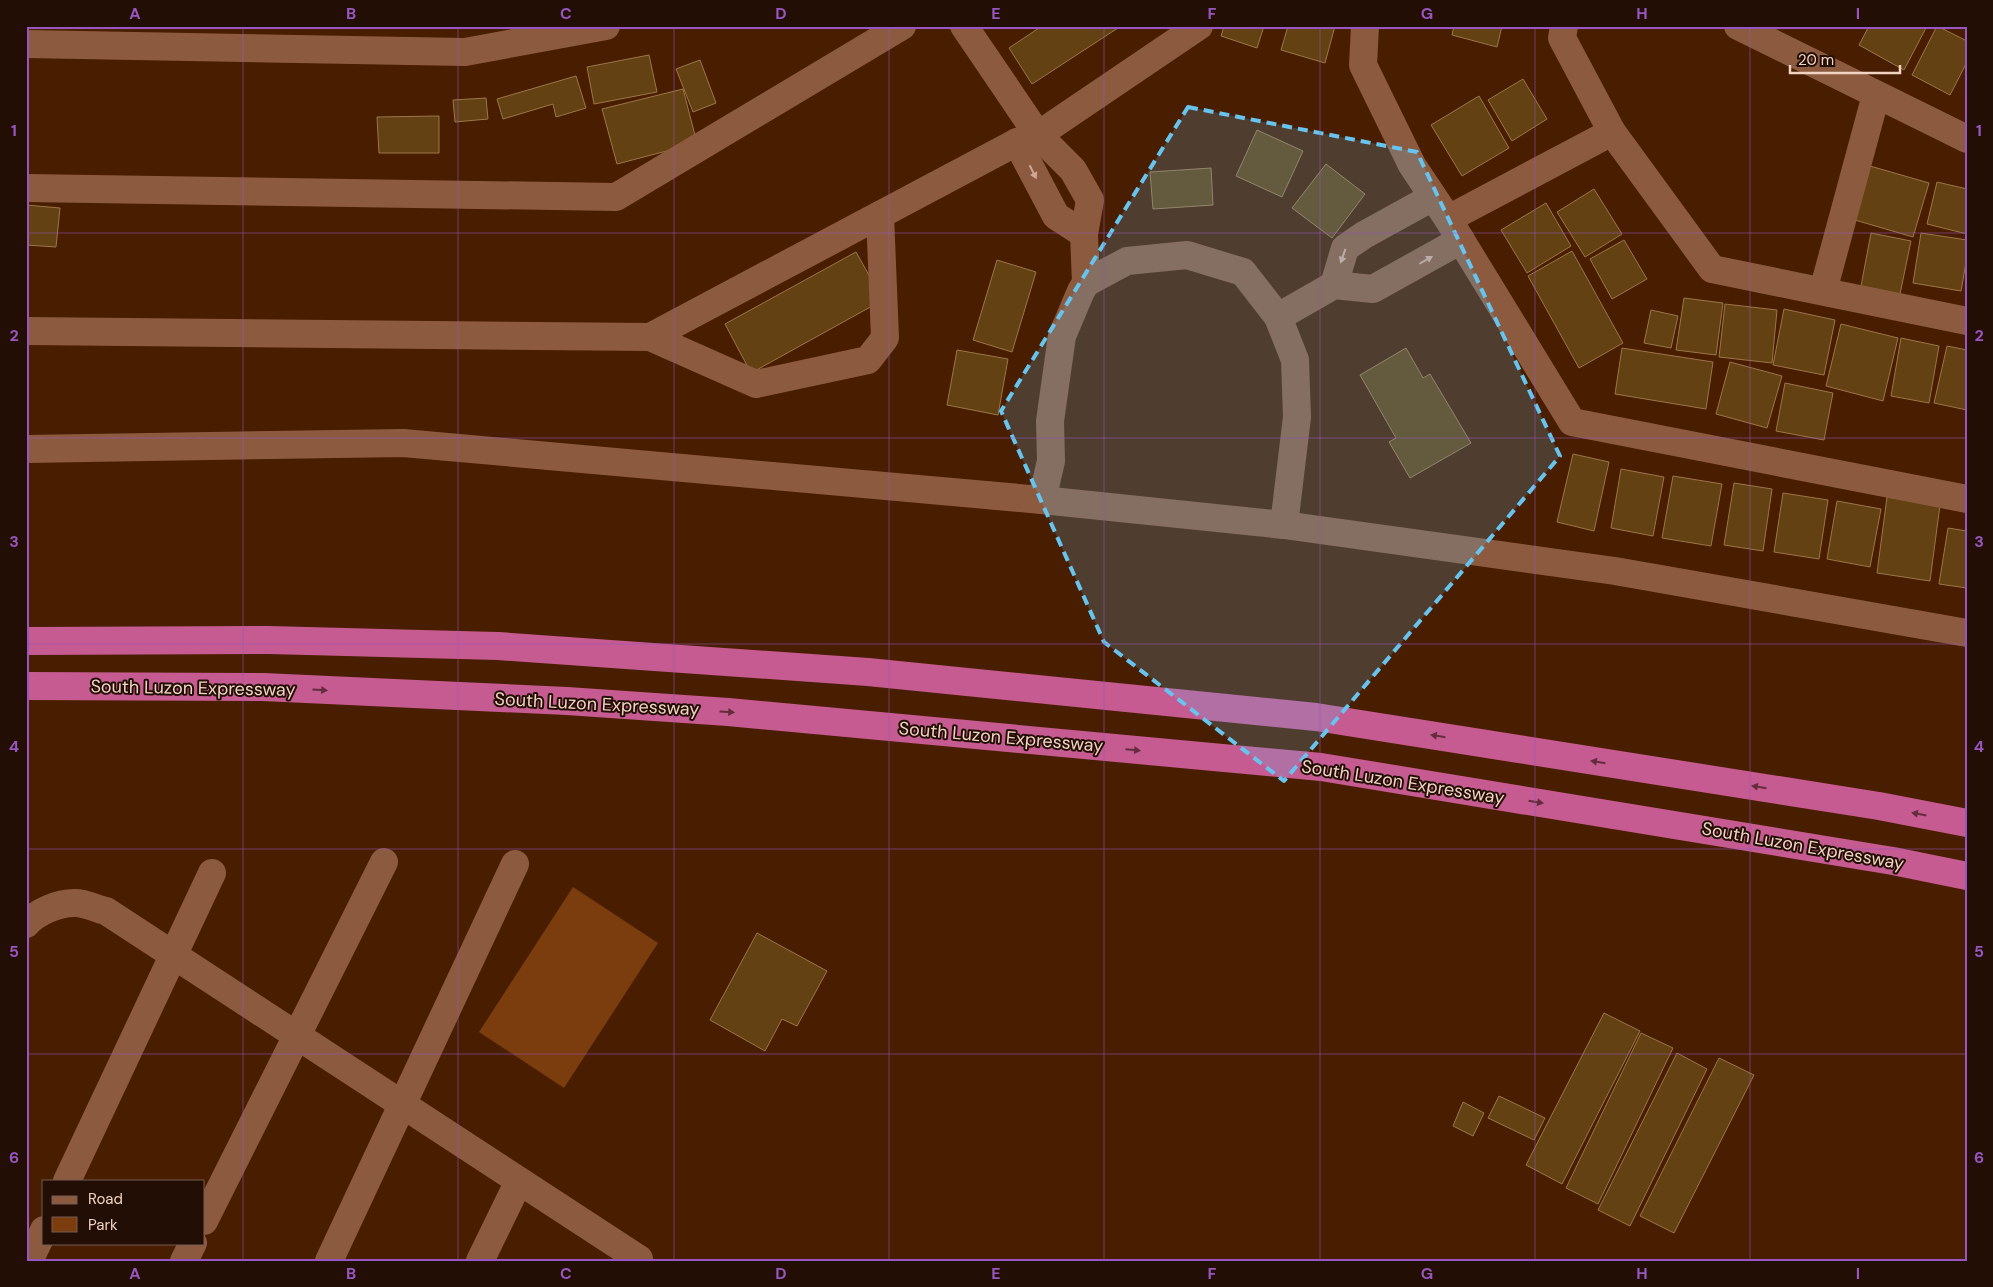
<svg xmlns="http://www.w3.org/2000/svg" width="1993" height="1287" font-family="'DM Sans',sans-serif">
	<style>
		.green { fill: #7b3c0e }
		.building { fill: #634112; stroke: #9c7649 }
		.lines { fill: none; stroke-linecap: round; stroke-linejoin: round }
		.minor { stroke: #8c5b3f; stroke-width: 28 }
		.motorway { stroke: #c55b91; stroke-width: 28 }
		.oneway { fill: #cda995 }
		.oneway2 { fill: #632d3c }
		.marked { fill: #67c4ef; fill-opacity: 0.2; stroke: #67c4ef; stroke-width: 4; stroke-dasharray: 10 6; stroke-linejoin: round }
		.grid { fill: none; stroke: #9856c0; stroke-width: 1; stroke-opacity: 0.55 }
		.labels { text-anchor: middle; stroke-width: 4; stroke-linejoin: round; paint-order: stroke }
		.street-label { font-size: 18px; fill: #f0d3c3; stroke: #220e04 }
		.neatline { fill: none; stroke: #9856c0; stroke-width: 2 }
		.grid-label { font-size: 16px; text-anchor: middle; font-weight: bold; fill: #9856c0 }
	</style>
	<rect width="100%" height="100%" fill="#491d00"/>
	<path class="green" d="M 573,887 L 658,943 L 564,1088 L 479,1032 Z"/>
	<g class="building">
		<path d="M 1042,26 L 1121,26 L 1032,84 L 1009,48 Z"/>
		<path d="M 1224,26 L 1264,26 L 1257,48 L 1221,36 Z"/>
		<path d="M 1288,26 L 1335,26 L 1325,63 L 1281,50 Z"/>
		<path d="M 1454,26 L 1502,26 L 1497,47 L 1452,35 Z"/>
		<path d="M 1869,26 L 1927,26 L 1904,70 L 1859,45 Z"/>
		<path d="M 1937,26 L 1967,41 L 1967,62 L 1950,95 L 1912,75 Z"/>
		<path d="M 649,55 L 657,92 L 594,104 L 587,67 Z"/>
		<path d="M 700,60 L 716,103 L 693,112 L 676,69 Z"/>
		<path d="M 576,76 L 586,108 L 556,117 L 553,104 L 503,119 L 497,99 Z"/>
		<path d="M 1523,79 L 1547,119 L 1512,141 L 1488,100 Z"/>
		<path d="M 683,89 L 697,143 L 617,164 L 602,109 Z"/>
		<path d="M 1479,96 L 1509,148 L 1462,176 L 1431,125 Z"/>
		<path d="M 486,98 L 488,119 L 455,122 L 453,100 Z"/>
		<path d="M 439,116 L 439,153 L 379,153 L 377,117 Z"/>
		<path d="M 1257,130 L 1303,151 L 1282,197 L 1236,176 Z"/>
		<path d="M 1326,164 L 1365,194 L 1332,238 L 1292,208 Z"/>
		<path d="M 1870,166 L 1929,183 L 1913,237 L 1855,220 Z"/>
		<path d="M 1211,168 L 1213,205 L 1153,209 L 1150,172 Z"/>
		<path d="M 1937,182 L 1967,189 L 1967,234 L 1927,224 Z"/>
		<path d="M 1594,189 L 1622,234 L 1585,257 L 1557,212 Z"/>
		<path d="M 1546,203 L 1571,246 L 1527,273 L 1501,230 Z"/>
		<path d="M 26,205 L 60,208 L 56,247 L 26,245 Z"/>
		<path d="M 1871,233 L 1911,241 L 1900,294 L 1861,286 Z"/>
		<path d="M 1921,233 L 1967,240 L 1967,257 L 1961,291 L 1913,283 Z"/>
		<path d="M 1624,240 L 1647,279 L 1612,299 L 1590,259 Z"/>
		<path d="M 1572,251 L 1623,343 L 1579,368 L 1528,276 Z"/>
		<path d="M 856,252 L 883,300 L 751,373 L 725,324 Z"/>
		<path d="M 997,260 L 1036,272 L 1012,352 L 973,340 Z"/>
		<path d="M 1684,298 L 1723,303 L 1716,355 L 1676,350 Z"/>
		<path d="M 1725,304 L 1777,310 L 1772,363 L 1719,357 Z"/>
		<path d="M 1784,309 L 1835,320 L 1824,375 L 1773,365 Z"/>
		<path d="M 1651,310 L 1678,316 L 1671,348 L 1644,343 Z"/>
		<path d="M 1841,324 L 1898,338 L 1883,401 L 1826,386 Z"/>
		<path d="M 1901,338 L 1939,346 L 1929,403 L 1891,396 Z"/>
		<path d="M 1947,346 L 1967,350 L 1967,410 L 1934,403 Z"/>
		<path d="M 1406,348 L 1423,378 L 1430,374 L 1471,443 L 1410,478 L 1389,442 L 1396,438 L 1360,375 Z"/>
		<path d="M 1622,348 L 1713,362 L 1706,409 L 1615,394 Z"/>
		<path d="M 957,350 L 1008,359 L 998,415 L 947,405 Z"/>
		<path d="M 1730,362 L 1782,376 L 1767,428 L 1716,414 Z"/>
		<path d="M 1785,383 L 1833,393 L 1824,440 L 1776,431 Z"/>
		<path d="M 1573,454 L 1609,462 L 1594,531 L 1557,522 Z"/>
		<path d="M 1621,469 L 1664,477 L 1653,536 L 1611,528 Z"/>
		<path d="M 1673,476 L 1722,484 L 1711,546 L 1662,538 Z"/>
		<path d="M 1734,483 L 1772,489 L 1763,551 L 1724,545 Z"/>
		<path d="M 1783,493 L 1828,500 L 1819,559 L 1774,552 Z"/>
		<path d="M 1887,497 L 1940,505 L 1930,581 L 1877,573 Z"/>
		<path d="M 1837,501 L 1881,509 L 1870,567 L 1827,559 Z"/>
		<path d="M 1948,528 L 1967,531 L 1967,588 L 1939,584 Z"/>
		<path d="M 757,933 L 827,971 L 797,1026 L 782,1019 L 765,1051 L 710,1020 Z"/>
		<path d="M 1604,1013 L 1640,1031 L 1562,1184 L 1526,1165 Z"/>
		<path d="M 1641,1033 L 1673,1048 L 1598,1204 L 1566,1188 Z"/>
		<path d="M 1677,1053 L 1707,1069 L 1630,1226 L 1598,1210 Z"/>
		<path d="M 1719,1058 L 1754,1075 L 1674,1233 L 1640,1216 Z"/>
		<path d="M 1499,1096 L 1545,1118 L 1534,1140 L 1488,1118 Z"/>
		<path d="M 1463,1102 L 1484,1113 L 1473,1136 L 1453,1126 Z"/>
	</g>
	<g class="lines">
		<g class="minor">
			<path d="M 964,26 L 1038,135 L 1073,170 L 1090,200 L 1084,234 L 1086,283"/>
			<path d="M 1365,26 L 1363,65 L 1412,165 L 1448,219 L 1572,422 L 1967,499"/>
			<path d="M 1564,26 L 1562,38 L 1612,132 L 1712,269 L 1967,321"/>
			<path d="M 1738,26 L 1967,139"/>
			<path d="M 26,44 L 465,52 L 606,26"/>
			<path d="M 1017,142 L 1056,216 L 1084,234"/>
			<path d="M 26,188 L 616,197 L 902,26"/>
			<path d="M 1448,219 L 1612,132"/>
			<path d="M 1334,285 L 1345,248 L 1364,235 L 1433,197"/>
			<path d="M 1823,291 L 1876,95"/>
			<path d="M 1278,317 L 1334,285 L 1373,289 L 1461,240"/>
			<path d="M 26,331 L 650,337 L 1017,142 L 1038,135 L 1199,26"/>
			<path d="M 650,337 L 756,384 L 868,360 L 885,338 L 880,215"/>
			<path d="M 26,449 L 403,443 L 1042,500 L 1284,525 L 1615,571 L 1967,633"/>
			<path d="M 1042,500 L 1051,461 L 1050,421 L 1062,336 L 1081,291 L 1086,283 L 1127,261 L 1187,255 L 1243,272 L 1278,317 L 1295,360 L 1297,417 L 1284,525"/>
			<path d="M 26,924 C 37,912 58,903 74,903 C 84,902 96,909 106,911 L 639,1259 L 638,1261"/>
			<path d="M 67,1181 L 212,873"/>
			<path d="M 204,1221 L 384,862"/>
			<path d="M 29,1261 L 44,1230"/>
			<path d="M 184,1261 L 193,1243"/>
			<path d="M 329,1261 L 515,864"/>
			<path d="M 480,1261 L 519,1181"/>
		</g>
		<g class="motorway">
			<path d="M 26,641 L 269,640 L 498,646 L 868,672 L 1316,717 L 1879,806 L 1967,823"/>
			<path d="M 26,686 L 263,687 L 567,701 L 728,712 L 1321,767 L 1893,861 L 1967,876"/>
		</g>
	</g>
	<defs><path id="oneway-solid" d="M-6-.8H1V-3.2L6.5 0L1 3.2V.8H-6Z" transform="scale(1.25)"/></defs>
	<g class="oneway">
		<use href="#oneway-solid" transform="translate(1033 172) rotate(63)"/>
		<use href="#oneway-solid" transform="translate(1343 256) rotate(109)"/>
		<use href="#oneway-solid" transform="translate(1426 260) rotate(-30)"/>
	</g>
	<g class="oneway2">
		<use href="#oneway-solid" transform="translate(320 690) rotate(3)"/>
		<use href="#oneway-solid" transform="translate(727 712) rotate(4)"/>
		<use href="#oneway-solid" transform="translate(1438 736) rotate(-171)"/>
		<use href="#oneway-solid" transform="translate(1133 750) rotate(5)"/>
		<use href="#oneway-solid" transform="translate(1598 762) rotate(-171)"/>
		<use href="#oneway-solid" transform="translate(1759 787) rotate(-171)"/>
		<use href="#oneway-solid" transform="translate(1536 802) rotate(9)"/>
		<use href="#oneway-solid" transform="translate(1919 814) rotate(-169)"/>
	</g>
	<path class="marked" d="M 1188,107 L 1417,152 L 1560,456 L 1284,781 L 1104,642 L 1001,411 Z"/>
	<path class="grid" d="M 243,26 L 243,1261M 458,26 L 458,1261M 674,26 L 674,1261M 889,26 L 889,1261M 1104,26 L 1104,1261M 1320,26 L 1320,1261M 1535,26 L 1535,1261M 1750,26 L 1750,1261M 26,233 L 1967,233M 26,438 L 1967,438M 26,644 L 1967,644M 26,849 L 1967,849M 26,1054 L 1967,1054"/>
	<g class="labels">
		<g class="street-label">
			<text transform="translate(193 688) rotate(1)" y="6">South Luzon Expressway</text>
			<text transform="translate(597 704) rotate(3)" y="6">South Luzon Expressway</text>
			<text transform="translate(1001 737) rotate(5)" y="6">South Luzon Expressway</text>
			<text transform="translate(1403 782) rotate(9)" y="6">South Luzon Expressway</text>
			<text transform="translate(1803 846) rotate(10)" y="6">South Luzon Expressway</text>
		</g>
	</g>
	<rect width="1993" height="1287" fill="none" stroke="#220e04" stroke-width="55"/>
	<rect x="42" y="1180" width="162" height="65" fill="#220e04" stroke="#745d50"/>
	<rect x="52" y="1196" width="25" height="8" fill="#8c5b3f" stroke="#745d50"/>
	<text x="88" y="1204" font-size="15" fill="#f0d3c3">Road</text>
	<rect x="52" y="1217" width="25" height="15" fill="#7b3c0e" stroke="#745d50"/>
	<text x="88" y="1230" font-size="15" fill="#f0d3c3">Park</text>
	<path d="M1790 65v8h110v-8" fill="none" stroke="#f0d3c3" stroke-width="2.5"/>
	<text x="1798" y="65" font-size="15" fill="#f0d3c3" stroke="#220e04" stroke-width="4" paint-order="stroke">20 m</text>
	<rect x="28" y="28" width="1938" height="1232" class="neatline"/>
	<g class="grid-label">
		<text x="135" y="19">A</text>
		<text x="351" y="19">B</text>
		<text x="566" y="19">C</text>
		<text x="781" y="19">D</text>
		<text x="996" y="19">E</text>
		<text x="1212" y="19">F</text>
		<text x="1427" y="19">G</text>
		<text x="1642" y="19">H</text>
		<text x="1858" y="19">I</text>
		<text x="14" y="136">1</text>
		<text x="1979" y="136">1</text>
		<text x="14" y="341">2</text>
		<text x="1979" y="341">2</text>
		<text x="14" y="547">3</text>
		<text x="1979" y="547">3</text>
		<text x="14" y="752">4</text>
		<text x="1979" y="752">4</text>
		<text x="14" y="957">5</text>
		<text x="1979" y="957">5</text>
		<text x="14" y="1163">6</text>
		<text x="1979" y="1163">6</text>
		<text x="135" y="1279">A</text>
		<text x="351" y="1279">B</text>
		<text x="566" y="1279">C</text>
		<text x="781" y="1279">D</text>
		<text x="996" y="1279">E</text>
		<text x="1212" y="1279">F</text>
		<text x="1427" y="1279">G</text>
		<text x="1642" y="1279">H</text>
		<text x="1858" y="1279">I</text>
	</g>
</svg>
